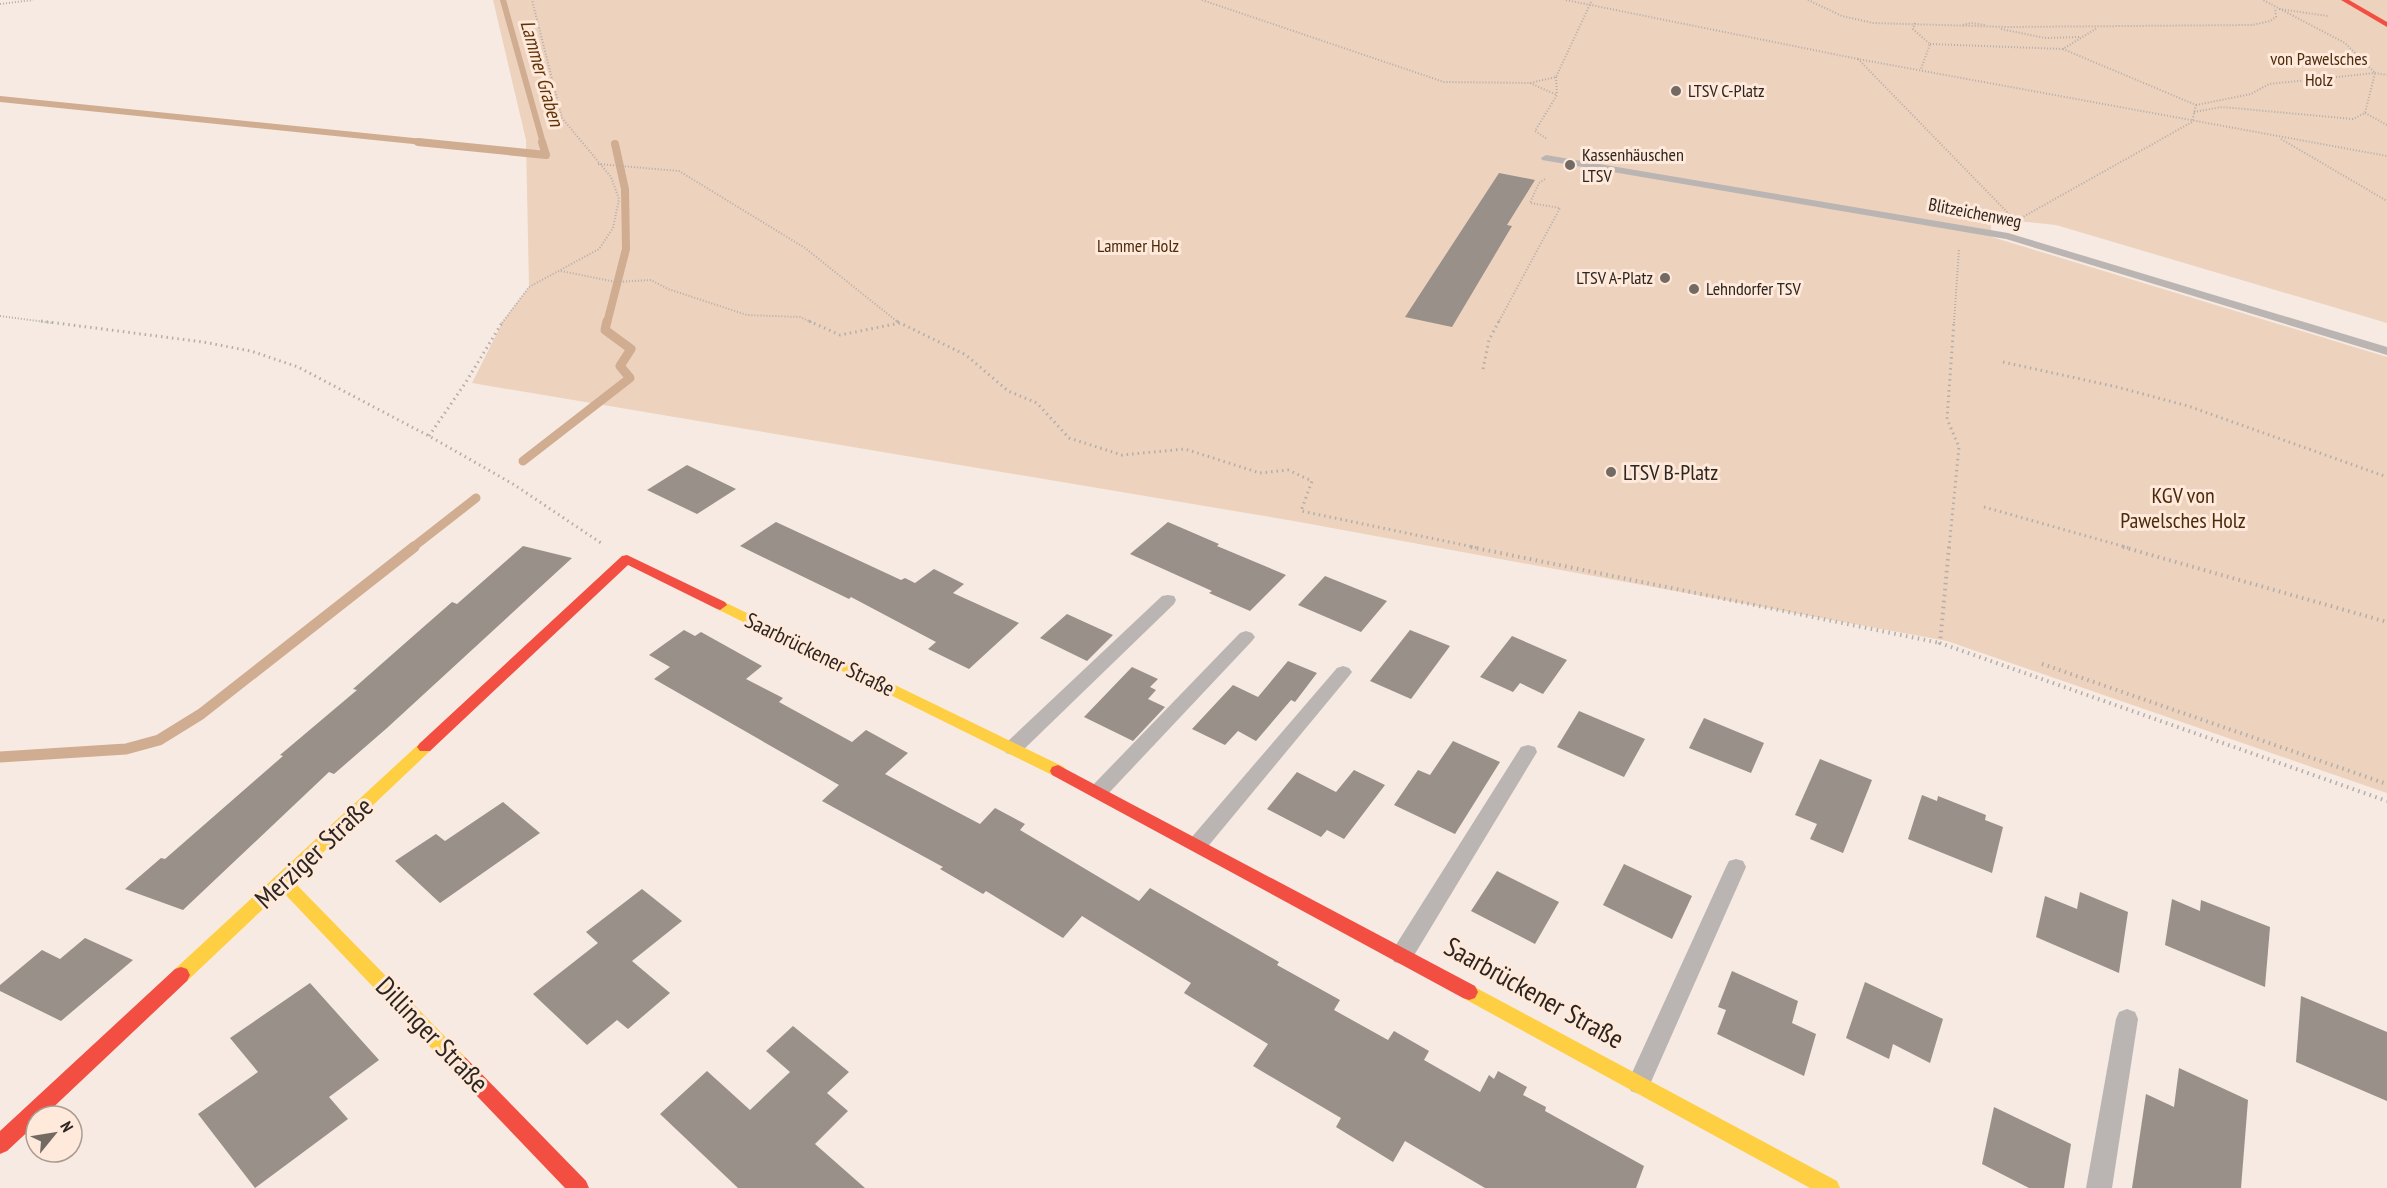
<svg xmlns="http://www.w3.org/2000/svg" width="2387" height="1188" font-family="'PT Sans Narrow',sans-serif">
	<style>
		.green { fill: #edd2be }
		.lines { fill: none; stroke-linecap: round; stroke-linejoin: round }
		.stream-far3 { stroke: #d0ac91; stroke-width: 6 }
		.stream-far2 { stroke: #d0ac91; stroke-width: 8 }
		.stream-far1 { stroke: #d0ac91; stroke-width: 9 }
		.stream { stroke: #d0ac91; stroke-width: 11 }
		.building { fill: #989089 }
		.path-far2 { stroke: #b3aeaa; stroke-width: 2; stroke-dasharray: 1 2; stroke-linecap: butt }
		.path-far1 { stroke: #b3aeaa; stroke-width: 3; stroke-dasharray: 1.5 4; stroke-linecap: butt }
		.path { stroke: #b3aeaa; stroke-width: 4; stroke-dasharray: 1.5 4.5; stroke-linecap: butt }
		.lane { fill: #bab5b2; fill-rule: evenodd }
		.slow { fill: #ffcf43; fill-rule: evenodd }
		.jam { fill: #f24e42; fill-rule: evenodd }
		.poi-dot { fill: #736a64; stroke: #fee9da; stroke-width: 2 }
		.labels { text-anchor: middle; stroke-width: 6; stroke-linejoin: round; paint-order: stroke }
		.far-park-label { font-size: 18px; fill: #4b2b0e; stroke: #fee9da }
		.far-poi-label { font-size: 18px; fill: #2d2520; stroke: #fee9da; text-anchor: start }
		.far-street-label { font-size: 18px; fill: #2d2520; stroke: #fee9da }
		.far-water-label { font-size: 20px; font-style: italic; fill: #613408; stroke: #fee9da }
		.poi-label { font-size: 22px; fill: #2d2520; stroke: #fee9da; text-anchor: start }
		.park-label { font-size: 22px; fill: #4b2b0e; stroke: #fee9da }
		.street-label { font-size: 22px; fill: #2d2520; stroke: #fee9da }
		.near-street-label { font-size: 27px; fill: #2d2520; stroke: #fee9da }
	</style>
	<rect width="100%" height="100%" fill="#f6eae2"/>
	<path class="green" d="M 493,0 L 2387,0 L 2387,323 L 2056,225 L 1990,218 L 1992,237 L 2387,357 L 2387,793 L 1947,641 L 1294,521 L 472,383 L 503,321 L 529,287 L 526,140 Z"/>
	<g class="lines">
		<g class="stream-far3">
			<path d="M 503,0 L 543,143"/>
			<path d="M 0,99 L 433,143"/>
		</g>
		<g class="stream-far2">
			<path d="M 418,142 L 546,155 L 542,142"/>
			<path d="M 607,323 L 626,249 L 625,189 L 615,144"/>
		</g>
		<g class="stream-far1">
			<path d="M 523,461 L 630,378 L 620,366 L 631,349 L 605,330 L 607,321"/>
			<path d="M 412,548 L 476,498"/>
		</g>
		<path class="stream" d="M 0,757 L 126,749 L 159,740 L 201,714 L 414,547"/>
	</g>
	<g class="building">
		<path d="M 1499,173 L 1535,180 L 1507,225 L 1512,226 L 1452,327 L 1405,317 Z"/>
		<path d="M 687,465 L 736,489 L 697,514 L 647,490 Z"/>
		<path d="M 776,522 L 901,580 L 905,578 L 915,583 L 934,569 L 964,584 L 953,593 L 1019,623 L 969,669 L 928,649 L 936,642 L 851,597 L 849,599 L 740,546 Z"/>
		<path d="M 1168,522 L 1219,544 L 1217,546 L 1286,575 L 1250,611 L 1209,593 L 1212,591 L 1130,554 Z"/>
		<path d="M 523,546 L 572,558 L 387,728 L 334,774 L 329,772 L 183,910 L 125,889 L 161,858 L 165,859 L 283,756 L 280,755 L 357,690 L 353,689 L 420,630 L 452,602 L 457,604 Z"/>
		<path d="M 1325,576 L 1387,601 L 1361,632 L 1298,605 Z"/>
		<path d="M 1067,614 L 1113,635 L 1087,661 L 1040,638 Z"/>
		<path d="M 684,630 L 695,636 L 701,632 L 762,666 L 746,679 L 783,698 L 779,702 L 852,742 L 866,730 L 908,753 L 885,774 L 980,824 L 995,808 L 1025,824 L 1020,830 L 1139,901 L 1150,888 L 1279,962 L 1277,965 L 1340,1000 L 1334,1010 L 1388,1040 L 1394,1031 L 1429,1051 L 1424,1060 L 1480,1092 L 1489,1075 L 1494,1079 L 1498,1071 L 1527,1087 L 1523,1095 L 1546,1107 L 1545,1111 L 1644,1166 L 1636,1188 L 1485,1188 L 1405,1141 L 1393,1162 L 1336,1127 L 1341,1118 L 1253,1066 L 1268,1044 L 1184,993 L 1191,983 L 1082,916 L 1063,938 L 986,891 L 983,894 L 940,869 L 943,867 L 822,801 L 839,785 L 654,679 L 670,667 L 649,655 Z"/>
		<path d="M 1410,630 L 1450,646 L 1411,699 L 1370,681 Z"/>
		<path d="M 1512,636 L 1567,660 L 1543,694 L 1520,683 L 1513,692 L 1480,677 Z"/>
		<path d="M 1288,661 L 1317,673 L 1295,702 L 1291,700 L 1256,741 L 1238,731 L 1225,745 L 1192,729 L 1233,685 L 1258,697 Z"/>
		<path d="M 1132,667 L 1158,679 L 1150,687 L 1156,690 L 1148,699 L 1165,707 L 1133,741 L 1084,717 Z"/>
		<path d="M 1579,711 L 1645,739 L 1624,777 L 1557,747 Z"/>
		<path d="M 1704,718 L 1764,743 L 1751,773 L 1689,748 Z"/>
		<path d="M 1453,741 L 1500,762 L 1455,834 L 1394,805 L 1418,770 L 1430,775 Z"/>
		<path d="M 1820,759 L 1872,780 L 1843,853 L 1810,839 L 1817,824 L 1795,815 Z"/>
		<path d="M 1354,770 L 1385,785 L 1344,839 L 1327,830 L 1321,837 L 1267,809 L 1297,772 L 1336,792 Z"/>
		<path d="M 1922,795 L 1937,801 L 1938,796 L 1986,815 L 1985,820 L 2003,827 L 1992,873 L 1908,839 Z"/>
		<path d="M 503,802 L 540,833 L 440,903 L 395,861 L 436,834 L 445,841 Z"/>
		<path d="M 1624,864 L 1692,896 L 1672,939 L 1603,905 Z"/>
		<path d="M 1497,871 L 1559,902 L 1535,944 L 1471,911 Z"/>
		<path d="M 642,889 L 682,921 L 632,961 L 670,993 L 628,1029 L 617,1020 L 587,1045 L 533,994 L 598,943 L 586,932 Z"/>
		<path d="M 2080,892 L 2128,912 L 2119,973 L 2036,937 L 2045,896 L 2077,909 Z"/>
		<path d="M 2172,899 L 2200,911 L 2201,900 L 2270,927 L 2265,987 L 2165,945 Z"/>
		<path d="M 85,938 L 133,960 L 61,1021 L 0,991 L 0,985 L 42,950 L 60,959 Z"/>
		<path d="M 1732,971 L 1798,1001 L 1792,1023 L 1816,1034 L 1804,1076 L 1717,1034 L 1726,1010 L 1718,1007 Z"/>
		<path d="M 1865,982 L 1943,1019 L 1930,1063 L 1893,1044 L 1889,1059 L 1846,1038 Z"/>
		<path d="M 310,983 L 379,1060 L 329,1097 L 348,1119 L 255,1188 L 198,1114 L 258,1072 L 230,1038 Z"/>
		<path d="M 2301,996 L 2387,1032 L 2387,1101 L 2296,1062 Z"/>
		<path d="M 793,1026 L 849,1072 L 827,1093 L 848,1111 L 815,1144 L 865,1188 L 738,1188 L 660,1114 L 707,1071 L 750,1110 L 790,1072 L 766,1051 Z"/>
		<path d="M 2179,1068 L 2248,1100 L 2241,1188 L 2132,1188 L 2146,1094 L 2174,1107 Z"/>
		<path d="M 1994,1107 L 2071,1144 L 2064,1188 L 2029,1188 L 1982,1164 Z"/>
	</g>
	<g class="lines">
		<g class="path-far2">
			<path d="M 1202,0 L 1444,82 L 1530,83 L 1556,77 L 1592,0"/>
			<path d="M 1566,0 L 1858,59 L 2387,156"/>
			<path d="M 1808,0 L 1842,16 L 1873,23 L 2008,27 L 2252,25 L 2270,21 L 2276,17 L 2275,8"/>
			<path d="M 0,4 L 33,0"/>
			<path d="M 2279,9 L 2328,16"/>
			<path d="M 1915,23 L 1913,29 L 1930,44 L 1921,69"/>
			<path d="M 1963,25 L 1971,23 L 1985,25"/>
			<path d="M 2001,29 L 2045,38 L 2080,37"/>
			<path d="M 1930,44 L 2063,49 L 2097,28"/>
			<path d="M 1858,59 L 2010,215"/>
			<path d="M 1556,77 L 1557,95"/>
			<path d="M 1530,83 L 1557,95 L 1535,131 L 1547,139"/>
			<path d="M 2196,105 L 2251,94 L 2269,84 L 2375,73 L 2387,75"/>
			<path d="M 2194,112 L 2222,107 L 2353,119 L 2365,113 L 2375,73 L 2345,43 L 2263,0"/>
			<path d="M 2365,113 L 2387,125"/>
			<path d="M 2281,139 L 2387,201"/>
			<path d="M 598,164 L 679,171 L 805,248 L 899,323"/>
			<path d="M 2021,218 L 2192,122 L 2196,105 L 2063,49"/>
			<path d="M 561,271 L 616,282 L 651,280 L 668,289 L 747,315 L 800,317 L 813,323"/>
			<path d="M 0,316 L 53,323"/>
			<path d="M 502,323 L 529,287 L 599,249 L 613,228 L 619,199 L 611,177 L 562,118 L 532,0"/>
			<path d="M 1498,323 L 1560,208 L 1530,203 L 1539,183 L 1545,179"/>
			<path d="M 1954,323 L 1959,249"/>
		</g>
		<g class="path-far1">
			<path d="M 41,321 L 203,342 L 251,351 L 298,367 L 429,436 L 513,484 L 601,543"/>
			<path d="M 809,321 L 840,335 L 900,323 L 966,355 L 1008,391 L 1037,403 L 1069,438 L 1122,455 L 1185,449 L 1260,473 L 1288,470 L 1312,481 L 1301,511 L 1478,548"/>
			<path d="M 897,321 L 899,323"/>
			<path d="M 2003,362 L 2117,387 L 2188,406 L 2387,477"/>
			<path d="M 1483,369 L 1489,340 L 1499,321"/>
			<path d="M 429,436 L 466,382 L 503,321"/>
			<path d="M 1984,507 L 2129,548"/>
			<path d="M 1949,548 L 1959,447 L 1947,419 L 1954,321"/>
		</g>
		<g class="path">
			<path d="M 1471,547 L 1940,643"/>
			<path d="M 1949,547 L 1940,643 L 2387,801"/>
			<path d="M 2123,547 L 2387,622"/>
			<path d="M 2042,664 L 2387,784"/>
		</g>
		<g class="lane">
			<path d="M 1546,155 L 2008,233 L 2387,347 L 2387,355 L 2006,239 L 1542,160 L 1541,158 Z"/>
			<path d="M 1168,595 L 1174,596 L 1176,600 L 1174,604 L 1020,753 L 1013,755 L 1006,753 L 1004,748 L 1006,743 L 1162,596 Z"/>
			<path d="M 1246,631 L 1252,633 L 1255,637 L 1252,641 L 1106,796 L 1099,798 L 1092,796 L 1089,791 L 1092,786 L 1240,633 Z"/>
			<path d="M 1343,666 L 1349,668 L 1352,672 L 1349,676 L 1205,850 L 1198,852 L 1191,850 L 1188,844 L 1191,838 L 1337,668 Z"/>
			<path d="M 1528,745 L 1535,747 L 1537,752 L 1410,962 L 1402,964 L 1394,962 L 1391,955 L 1394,948 L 1521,747 Z"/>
			<path d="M 1736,859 L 1743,861 L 1746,867 L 1647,1091 L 1639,1094 L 1631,1091 L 1627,1083 L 1631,1075 L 1726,867 L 1729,861 Z"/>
			<path d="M 2127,1009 L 2135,1012 L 2138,1019 L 2112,1188 L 2086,1188 L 2116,1019 L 2119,1012 Z"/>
		</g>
		<g class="slow">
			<path d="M 720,600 L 1064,767 L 1066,771 L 1064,775 L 1058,777 L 1052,775 L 715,608 L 713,605 Z"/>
			<path d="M 425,741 L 430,743 L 433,747 L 430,751 L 293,881 L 466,1058 L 469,1064 L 466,1070 L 459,1073 L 452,1070 L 282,891 L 187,981 L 181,983 L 175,981 L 172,975 L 175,969 L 420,743 Z"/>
			<path d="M 1469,984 L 1837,1181 L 1840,1188 L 1810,1188 L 1463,998 L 1460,992 L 1463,986 Z"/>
		</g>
		<g class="jam">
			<path d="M 2341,0 L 2349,0 L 2387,22 L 2387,27 Z"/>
			<path d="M 627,555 L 725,602 L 727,605 L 720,610 L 715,608 L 628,565 L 430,751 L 420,751 L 417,747 L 420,743 L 622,556 Z"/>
			<path d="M 1058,765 L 1475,986 L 1478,992 L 1475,998 L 1469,1000 L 1463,998 L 1052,775 L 1050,771 L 1052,767 Z"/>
			<path d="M 181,967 L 187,969 L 190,975 L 187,981 L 44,1116 L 36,1116 L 36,1124 L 7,1151 L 0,1154 L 0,1131 L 175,969 Z"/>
			<path d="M 459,1055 L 466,1058 L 586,1181 L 589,1188 L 565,1188 L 452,1070 L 449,1064 L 452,1058 Z"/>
		</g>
	</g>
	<g class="poi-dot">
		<circle cx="1676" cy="91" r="6"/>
		<circle cx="1570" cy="165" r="6"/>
		<circle cx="1665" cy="278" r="6"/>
		<circle cx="1694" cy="289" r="6"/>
		<circle cx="1611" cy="472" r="6"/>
	</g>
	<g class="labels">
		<g class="far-park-label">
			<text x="2319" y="65">von Pawelsches<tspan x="2319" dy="21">Holz</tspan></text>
			<text x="1138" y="252">Lammer Holz</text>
		</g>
		<g class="far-poi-label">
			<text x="1688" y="97">LTSV C-Platz</text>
			<text x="1582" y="161">Kassenhäuschen<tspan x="1582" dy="21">LTSV</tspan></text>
			<text x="1653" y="284" text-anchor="end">LTSV A-Platz</text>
			<text x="1706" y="295">Lehndorfer TSV</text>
		</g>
		<g class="far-street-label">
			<text transform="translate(1975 213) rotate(11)" y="6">Blitzeichenweg</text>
		</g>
		<g class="far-water-label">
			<text transform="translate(542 73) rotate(74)" y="7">Lammer Graben</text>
		</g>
		<g class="poi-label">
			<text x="1623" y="480">LTSV B-Platz</text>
		</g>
		<g class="park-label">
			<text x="2183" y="503">KGV von<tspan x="2183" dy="25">Pawelsches Holz</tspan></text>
		</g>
		<g class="street-label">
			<text transform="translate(820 654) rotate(26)" y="8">Saarbrückener Straße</text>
		</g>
		<g class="near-street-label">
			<text transform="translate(314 853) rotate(-43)" y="9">Merziger Straße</text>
			<text transform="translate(1534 993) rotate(29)" y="9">Saarbrückener Straße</text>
			<text transform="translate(432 1035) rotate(46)" y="9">Dillinger Straße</text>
		</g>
	</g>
	<g transform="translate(54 1134) rotate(60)"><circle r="28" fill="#fee9da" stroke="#aa9b90" stroke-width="1.5"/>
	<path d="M0-4.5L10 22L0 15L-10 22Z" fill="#736a64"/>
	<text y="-9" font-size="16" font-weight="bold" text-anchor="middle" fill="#2d2520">N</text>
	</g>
</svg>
